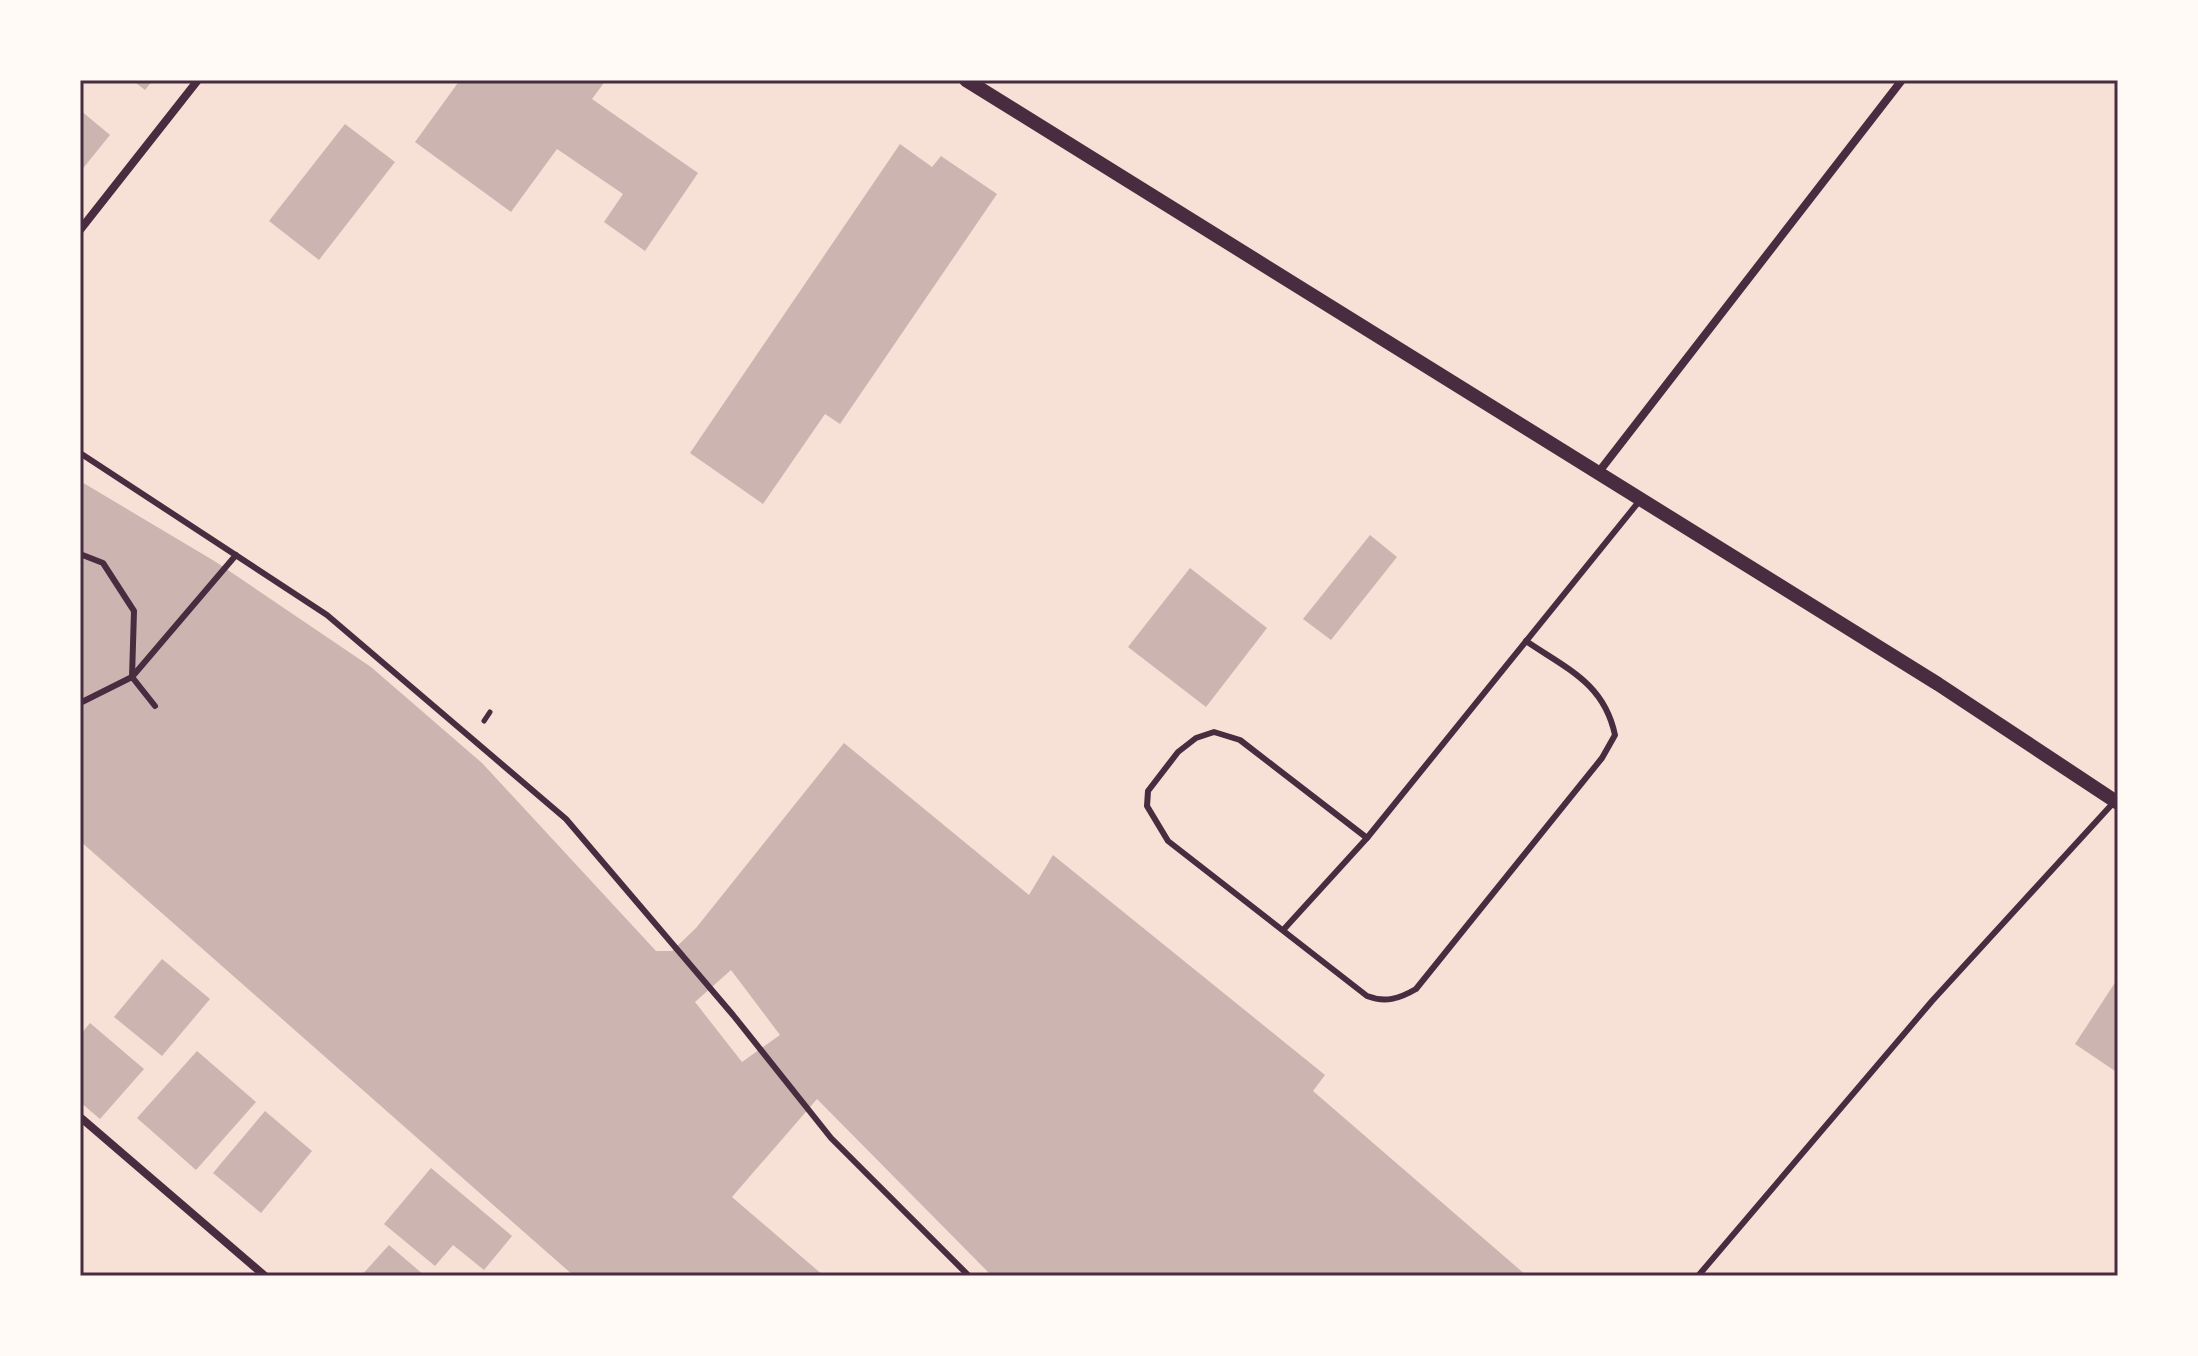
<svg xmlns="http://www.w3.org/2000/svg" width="2198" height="1356" font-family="'PT Sans',sans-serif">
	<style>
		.building { fill: #ccb4b1; fill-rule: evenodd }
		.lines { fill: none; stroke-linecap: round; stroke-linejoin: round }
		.path { stroke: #4a2c40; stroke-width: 5 }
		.service { stroke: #4a2c40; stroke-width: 6 }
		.minor { stroke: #4a2c40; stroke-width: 8 }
		.tertiary { stroke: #4a2c40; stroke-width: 14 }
		.neatline { fill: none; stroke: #4a2c40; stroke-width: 3 }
	</style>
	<rect width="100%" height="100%" fill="#f7e1d7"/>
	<g class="building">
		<path d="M 132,80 L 153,80 L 145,90 Z"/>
		<path d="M 460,80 L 606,80 L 592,99 L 698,173 L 645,251 L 604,222 L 623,194 L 557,149 L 511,212 L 415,142 Z"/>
		<path d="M 80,110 L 110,135 L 80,172 Z"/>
		<path d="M 345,124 L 395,162 L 319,260 L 269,221 Z"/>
		<path d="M 900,144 L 932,167 L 941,156 L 997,194 L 840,424 L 825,414 L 763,504 L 690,453 Z"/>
		<path d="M 80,481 L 216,562 L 371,667 L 482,763 L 656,951 L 672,951 L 696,928 L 844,743 L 1029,895 L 1053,855 L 1325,1075 L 1313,1091 L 1527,1276 L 992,1276 L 817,1099 L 732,1197 L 824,1276 L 574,1276 L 80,841 ZM 731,970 L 780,1035 L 742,1062 L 695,1002 Z"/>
		<path d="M 1370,535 L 1397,557 L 1331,640 L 1303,619 Z"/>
		<path d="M 1190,568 L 1267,628 L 1206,707 L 1128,647 Z"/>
		<path d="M 162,959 L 210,999 L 162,1056 L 114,1017 Z"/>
		<path d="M 2118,978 L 2118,1073 L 2075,1044 Z"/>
		<path d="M 90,1023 L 144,1069 L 100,1119 L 80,1102 L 80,1035 Z"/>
		<path d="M 197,1051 L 256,1102 L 196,1170 L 137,1118 Z"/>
		<path d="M 265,1111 L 312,1151 L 261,1213 L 213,1173 Z"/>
		<path d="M 431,1168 L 512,1236 L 484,1270 L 453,1245 L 435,1266 L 384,1224 Z"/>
		<path d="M 389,1245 L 425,1276 L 361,1276 Z"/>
	</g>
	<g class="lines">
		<path class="path" d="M 484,721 L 490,712"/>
		<g class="service">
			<path d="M 80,453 L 327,615 L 566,819 L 733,1015 L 831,1138 L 969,1276"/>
			<path d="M 80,554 L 103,563 L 134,611 L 132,677 L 155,706"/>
			<path d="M 80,703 L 132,677 L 236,555"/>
			<path d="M 1367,838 L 1240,740 L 1214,732 L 1196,738 L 1178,752 L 1148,791 L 1147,806 L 1168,841 L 1367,996 C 1385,1003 1399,999 1416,989 L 1602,758 L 1615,735 C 1604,683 1567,669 1526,641"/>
			<path d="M 1285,928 L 1367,838 L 1641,499"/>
			<path d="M 1698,1276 L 1932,1001 L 2115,801"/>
		</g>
		<g class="minor">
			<path d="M 80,230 L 198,80"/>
			<path d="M 1598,473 L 1902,80"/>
			<path d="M 80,1117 L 265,1276"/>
		</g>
		<path class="tertiary" d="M 966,80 L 1938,684 L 2118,803"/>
	</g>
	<rect width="2198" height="1356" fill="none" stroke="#fffaf5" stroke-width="164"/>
	<rect x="82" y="82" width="2034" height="1192" class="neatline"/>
</svg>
